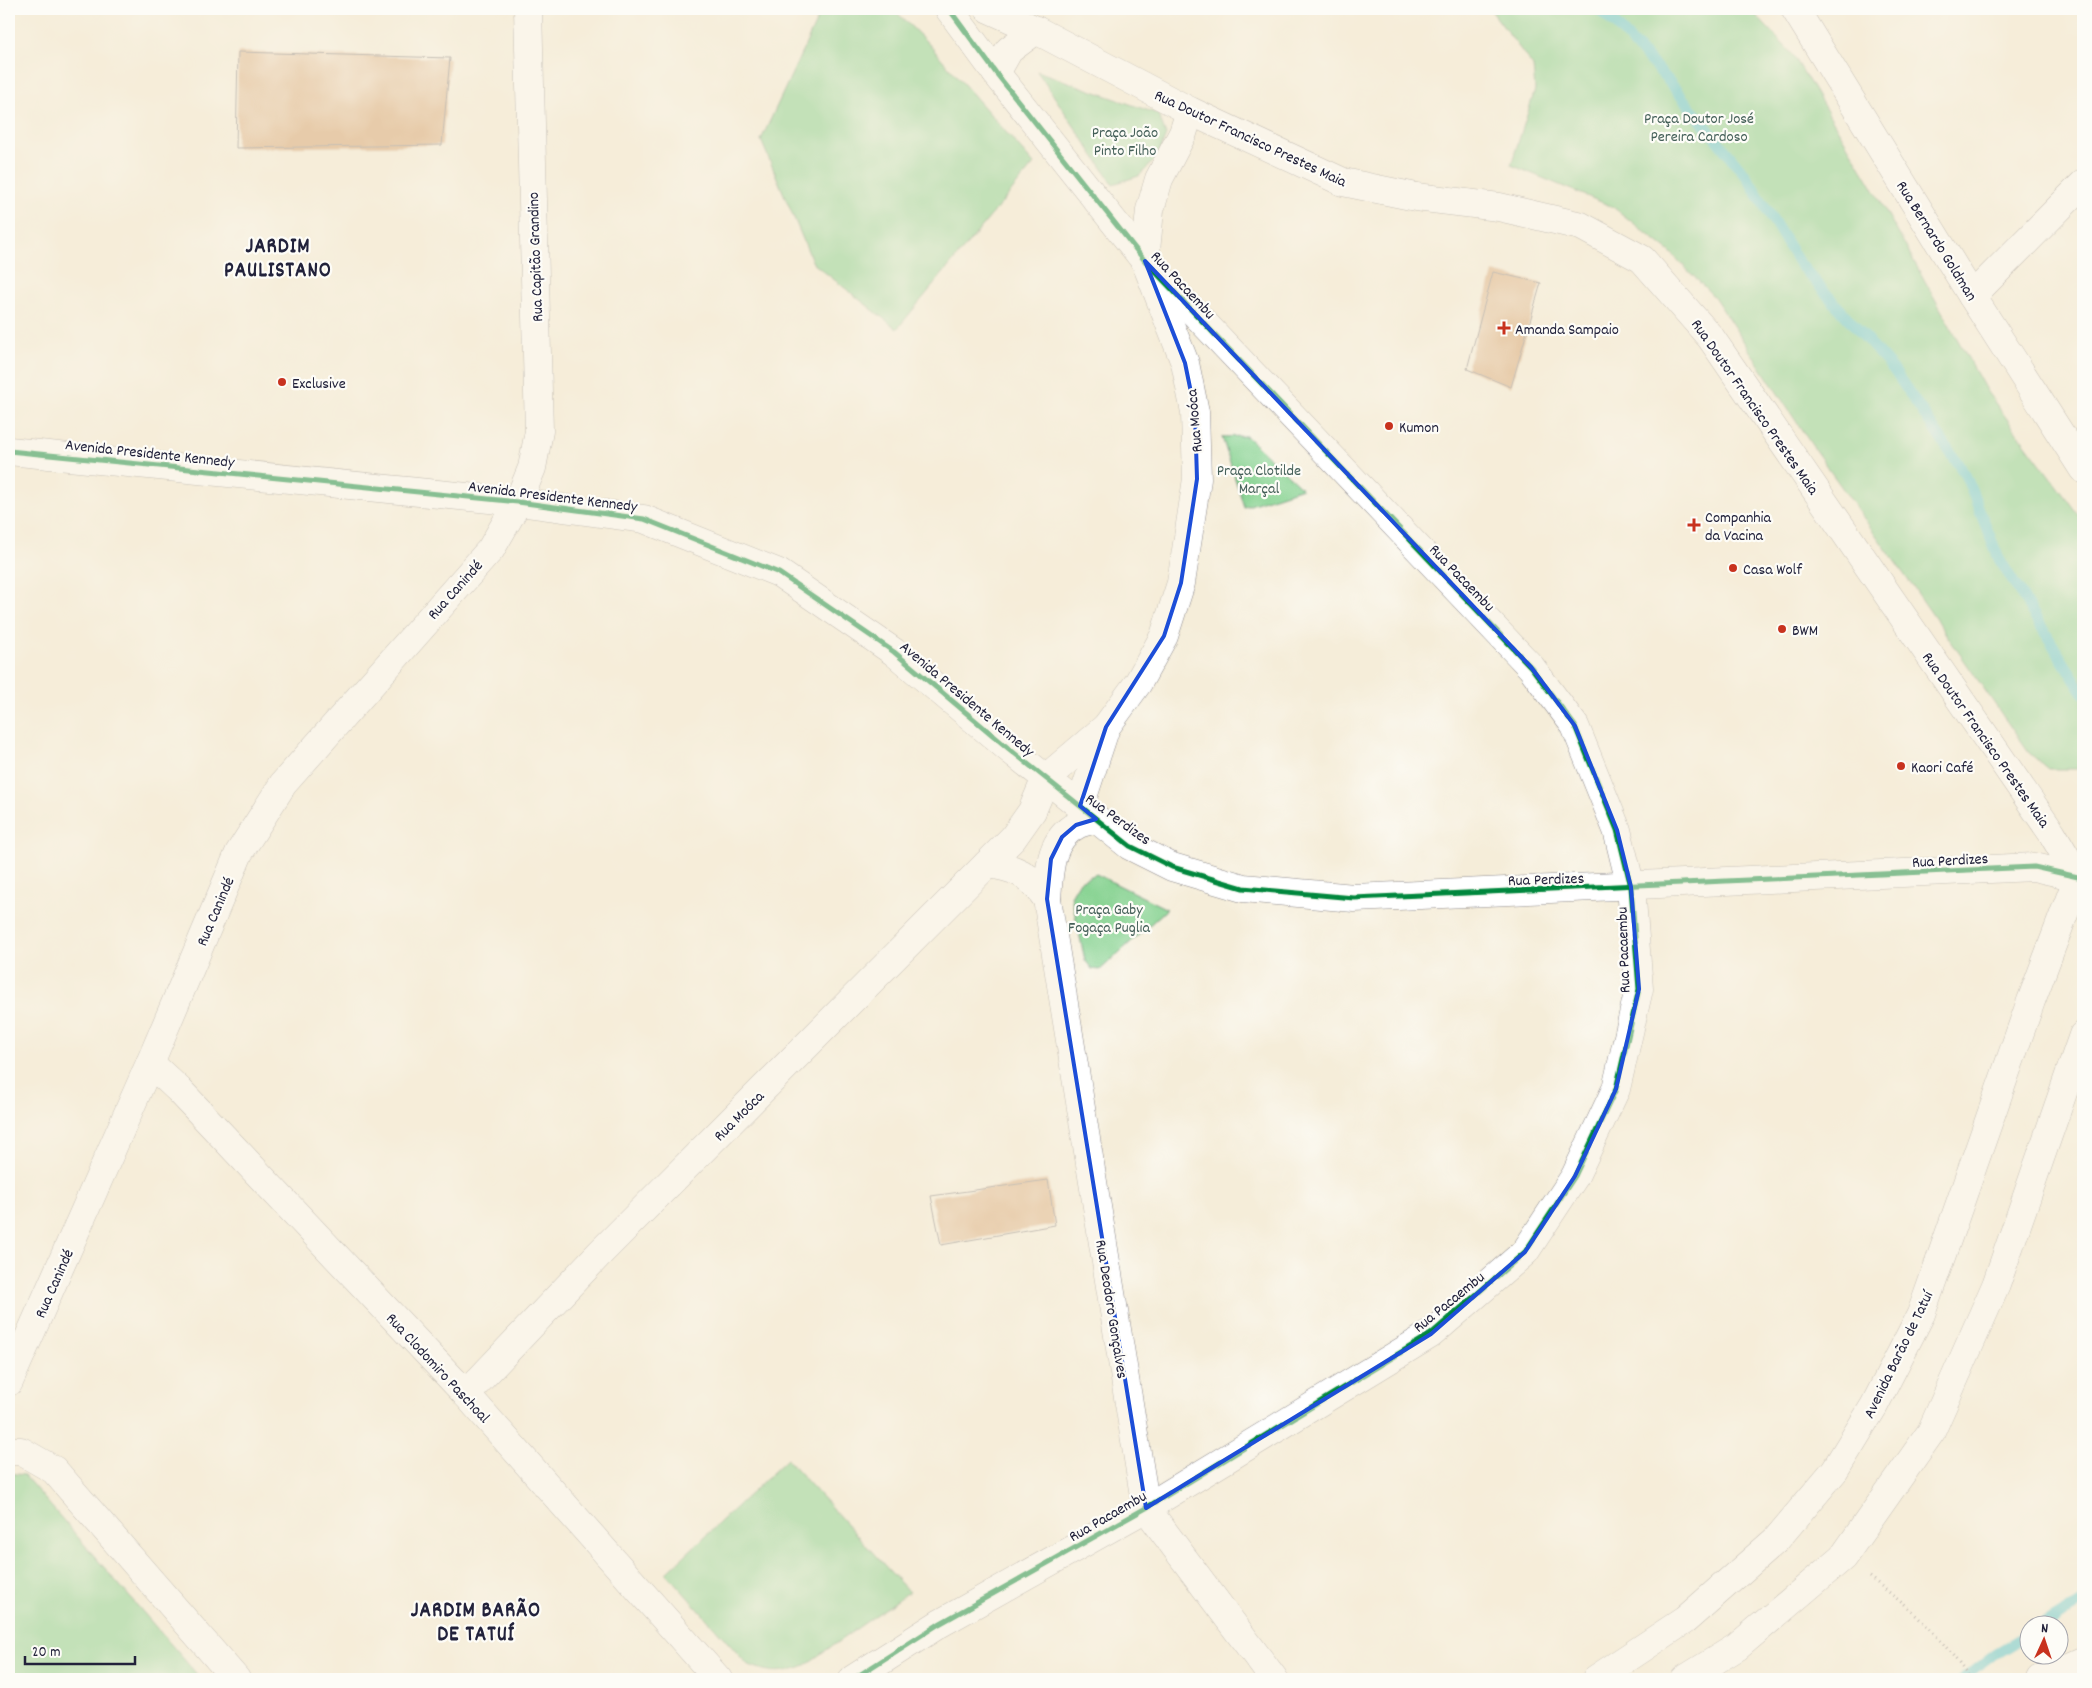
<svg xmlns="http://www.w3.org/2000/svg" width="2092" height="1688" font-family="Dekko,sans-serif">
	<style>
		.green { fill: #85d290; stroke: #547a66 }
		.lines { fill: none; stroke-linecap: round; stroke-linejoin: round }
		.stream { stroke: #59c6ce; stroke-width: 11 }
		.building { fill: #d6a371 }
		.street-casing { stroke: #8c888a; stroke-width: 29 }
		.secondary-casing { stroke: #8c888a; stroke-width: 29 }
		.path { stroke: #8c888a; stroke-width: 3; stroke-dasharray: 1 4; stroke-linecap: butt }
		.street { stroke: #fff; stroke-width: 28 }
		.secondary { stroke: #fff; stroke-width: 28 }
		.cycleway-casing { stroke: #fdfcf7; stroke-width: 8 }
		.cycleway { stroke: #00873e; stroke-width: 5 }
		.marked { fill: none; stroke: #1d4ed8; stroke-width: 4; stroke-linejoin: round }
		.poi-dot { fill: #c8321e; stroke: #fdfcf7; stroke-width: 2 }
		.labels { text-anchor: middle; stroke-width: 4.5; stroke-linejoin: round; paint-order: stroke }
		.park-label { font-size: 16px; fill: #456059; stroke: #fdfcf7 }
		.street-label { font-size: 16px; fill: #22223b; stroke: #fdfcf7 }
		.poi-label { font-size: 16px; fill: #22223b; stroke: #fdfcf7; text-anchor: start }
		.district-label { font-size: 21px; font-weight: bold; letter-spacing: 1px; fill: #22223b; stroke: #fdfcf7 }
	</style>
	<rect width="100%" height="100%" fill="#fdfcf7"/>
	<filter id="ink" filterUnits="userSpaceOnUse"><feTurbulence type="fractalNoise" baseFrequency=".02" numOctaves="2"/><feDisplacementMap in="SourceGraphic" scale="10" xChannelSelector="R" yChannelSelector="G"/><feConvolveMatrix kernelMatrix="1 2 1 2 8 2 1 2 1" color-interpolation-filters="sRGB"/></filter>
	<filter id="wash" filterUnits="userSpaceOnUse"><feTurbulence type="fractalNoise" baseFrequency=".0096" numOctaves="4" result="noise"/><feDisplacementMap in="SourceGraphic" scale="20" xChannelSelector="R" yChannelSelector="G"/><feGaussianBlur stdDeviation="1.12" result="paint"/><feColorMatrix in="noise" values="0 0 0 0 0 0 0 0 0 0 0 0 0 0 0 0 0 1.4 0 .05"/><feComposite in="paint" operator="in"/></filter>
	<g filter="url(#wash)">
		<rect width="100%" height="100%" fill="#f5edd9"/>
		<g class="green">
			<path d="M 822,9 L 893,9 L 927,42 L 1034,164 L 897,329 L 813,263 L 761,140 Z"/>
			<path d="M 1490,9 L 1750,9 L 1793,55 L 1869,181 L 1987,392 L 2083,521 L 2083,769 L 2048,769 L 2028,752 L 1916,591 L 1815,450 L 1715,298 L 1669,251 L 1613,207 L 1511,165 L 1535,90 L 1533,66 Z"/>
			<path d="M 1037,71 L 1158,114 L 1166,135 L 1157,158 L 1139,176 L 1113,184 Z"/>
			<path d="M 1246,436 L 1302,488 L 1244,507 L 1222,437 Z"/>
			<path d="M 1096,874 L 1167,909 L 1100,970 L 1092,969 L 1085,960 L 1071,896 L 1080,881 Z"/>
			<path d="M 787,1459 L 909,1592 L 805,1665 C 783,1674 770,1674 747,1664 L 666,1573 Z"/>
			<path d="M 9,1473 L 24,1475 L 201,1679 L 13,1679 L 9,1668 Z"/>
		</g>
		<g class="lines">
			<g class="stream">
				<path d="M 1598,9 L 1616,25 L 1667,79 L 1747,177 L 1799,263 L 1893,369 L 1965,474 L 1999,559 L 2083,693"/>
				<path d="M 2042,1626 L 2083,1601"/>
				<path d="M 1963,1679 L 1995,1654 L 2030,1633"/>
			</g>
		</g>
		<g id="blocks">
			<g class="building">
				<path d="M 238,52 L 450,58 L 442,145 L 236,148 Z"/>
				<path d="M 1493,272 L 1541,283 L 1511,387 L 1467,369 Z"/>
				<path d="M 1048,1180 L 1055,1225 L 941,1245 L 931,1196 Z"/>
			</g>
		</g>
	</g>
	<g filter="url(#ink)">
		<use href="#blocks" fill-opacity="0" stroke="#8c888a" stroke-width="1"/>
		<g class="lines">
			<g class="street-casing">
				<g id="street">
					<path d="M 989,9 L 1036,30 L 1190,111 L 1343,182 L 1416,197 L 1499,207 L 1581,226 L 1642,259 L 1711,338 L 2052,833 L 2078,877 L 2083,882"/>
					<path d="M 1795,9 L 1972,296 L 2083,469"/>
					<path d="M 996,73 L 1009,50 L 1036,30"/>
					<path d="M 1972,296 L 2083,184"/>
					<path d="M 9,451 L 518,502 L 644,519 L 779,573 L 894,652 L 1008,748 L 1130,846 L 1172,867 L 1243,888 L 1354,898 L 2034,867 L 2078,877"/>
					<path d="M 1080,806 L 1106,727"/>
					<path d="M 1096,819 C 1090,821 1082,822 1077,825 C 1049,839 1049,873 1047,899 L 1146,1508 L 1274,1679"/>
					<path d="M 987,864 C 1016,867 1030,875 1047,899"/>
					<path d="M 150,1063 L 179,1090 L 466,1394 L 718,1679"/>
					<path d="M 9,1382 L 150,1063 L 239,853 L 283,784 L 491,549 L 518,502 L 532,468 L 539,431 L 528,9"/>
					<path d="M 466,1394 L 599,1254 L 1013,838 L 1032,811 L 1046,778 L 1106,727 L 1138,683 L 1164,636 L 1181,583 L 1197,479 L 1195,412 L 1185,363 L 1145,261 L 1150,210 L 1159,179 L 1183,133 L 1190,111"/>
					<path d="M 9,1451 L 21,1451 L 54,1470 L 236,1679"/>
					<path d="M 853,1679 L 939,1624 L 1146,1508 L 1431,1334 L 1525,1252 L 1575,1176 L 1616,1089 L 1639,989 L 1631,887 L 1617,830 L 1575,726 L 1531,667 L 1145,261 L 996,73 L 949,9"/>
					<path d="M 2040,1679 L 2083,1660"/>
				</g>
			</g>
			<g class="secondary-casing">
				<g id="secondary">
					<path d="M 1596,1679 L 1685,1620 L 1776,1540 L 1835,1470 L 1874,1406 L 1921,1314 L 2031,1001 L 2078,877 L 2083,868"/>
					<path d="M 1685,1679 L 1737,1647 L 1843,1557 L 1931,1432 L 1996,1285 L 2083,1035"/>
				</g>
			</g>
			<path class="path" d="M 1869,1577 C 1911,1608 1941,1636 1970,1679"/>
			<use href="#street" class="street"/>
			<use href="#secondary" class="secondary"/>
			<g class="cycleway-casing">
				<g id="cycleway">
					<path d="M 9,451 L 518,502 L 644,519 L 779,573 L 894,652 L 1008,748 L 1130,846 L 1172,867 L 1243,888 L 1354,898 L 2034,867 L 2078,877"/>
					<path d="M 853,1679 L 939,1624 L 1146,1508 L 1431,1334 L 1525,1252 L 1575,1176 L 1616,1089 L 1639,989 L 1631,887 L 1617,830 L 1575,726 L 1531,667 L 1145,261 L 996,73 L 949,9"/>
				</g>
			</g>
			<use href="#cycleway" class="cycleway"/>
		</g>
	</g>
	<path d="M0 0H2092V1688H0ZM 1145,261 L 1531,667 L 1575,726 L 1617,830 L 1631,887 L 1639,989 L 1616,1089 L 1575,1176 L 1525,1252 L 1431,1334 L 1146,1508 L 1047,899 L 1051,859 L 1062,837 L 1076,825 L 1096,819 L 1080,806 L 1106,727 L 1164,636 L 1181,583 L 1197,479 L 1195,412 L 1185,363 Z" fill="#f5edd9" fill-opacity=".55" fill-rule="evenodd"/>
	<path class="marked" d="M 1145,261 L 1531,667 L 1575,726 L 1617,830 L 1631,887 L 1639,989 L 1616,1089 L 1575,1176 L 1525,1252 L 1431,1334 L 1146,1508 L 1047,899 L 1051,859 L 1062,837 L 1076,825 L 1096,819 L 1080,806 L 1106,727 L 1164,636 L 1181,583 L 1197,479 L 1195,412 L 1185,363 Z"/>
	<g class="poi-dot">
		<path d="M1501.5 320.5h5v5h5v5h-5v5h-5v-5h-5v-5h5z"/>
		<circle cx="282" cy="382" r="5"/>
		<circle cx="1389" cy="426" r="5"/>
		<path d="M1691.5 517.5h5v5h5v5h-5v5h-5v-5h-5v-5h5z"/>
		<circle cx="1733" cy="568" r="5"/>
		<circle cx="1782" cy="629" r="5"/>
		<circle cx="1901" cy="766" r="5"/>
	</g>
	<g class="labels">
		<g class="park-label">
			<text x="1699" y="123">Praça Doutor José<tspan x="1699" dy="18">Pereira Cardoso</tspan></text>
			<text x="1125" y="137">Praça João<tspan x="1125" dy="18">Pinto Filho</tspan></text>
			<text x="1259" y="475">Praça Clotilde<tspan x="1259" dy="18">Marçal</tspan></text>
			<text x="1109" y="914">Praça Gaby<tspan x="1109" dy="18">Fogaça Puglia</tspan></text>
		</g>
		<g class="street-label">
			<text transform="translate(1251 137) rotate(25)" y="6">Rua Doutor Francisco Prestes Maia</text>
			<text transform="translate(1938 240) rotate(58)" y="6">Rua Bernardo Goldman</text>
			<text transform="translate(534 257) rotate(-92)" y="6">Rua Capitão Grandino</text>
			<text transform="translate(1184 284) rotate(47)" y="6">Rua Pacaembu</text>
			<text transform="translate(1756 406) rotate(55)" y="6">Rua Doutor Francisco Prestes Maia</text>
			<text transform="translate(1193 421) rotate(-95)" y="6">Rua Moóca</text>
			<text transform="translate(150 452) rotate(6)" y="6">Avenida Presidente Kennedy</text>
			<text transform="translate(553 495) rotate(7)" y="6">Avenida Presidente Kennedy</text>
			<text transform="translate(1463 577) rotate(46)" y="6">Rua Pacaembu</text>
			<text transform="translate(454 589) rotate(-48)" y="6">Rua Canindé</text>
			<text transform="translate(968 698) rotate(40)" y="6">Avenida Presidente Kennedy</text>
			<text transform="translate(1987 739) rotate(55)" y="6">Rua Doutor Francisco Prestes Maia</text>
			<text transform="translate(1119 818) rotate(36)" y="6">Rua Perdizes</text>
			<text transform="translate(1950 859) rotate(-3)" y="6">Rua Perdizes</text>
			<text transform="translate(1546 878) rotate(-2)" y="6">Rua Perdizes</text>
			<text transform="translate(214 911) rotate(-67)" y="6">Rua Canindé</text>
			<text transform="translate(1622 950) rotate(-92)" y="6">Rua Pacaembu</text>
			<text transform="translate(738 1115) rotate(-45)" y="6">Rua Moóca</text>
			<text transform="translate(53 1283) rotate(-66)" y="6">Rua Canindé</text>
			<text transform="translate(1448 1301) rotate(-39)" y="6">Rua Pacaembu</text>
			<text transform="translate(1113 1309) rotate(81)" y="6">Rua Deodoro Gonçalves</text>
			<text transform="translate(1897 1354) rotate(-64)" y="6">Avenida Barão de Tatuí</text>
			<text transform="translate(439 1367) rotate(47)" y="6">Rua Clodomiro Paschoal</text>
			<text transform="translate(1107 1515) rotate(-30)" y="6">Rua Pacaembu</text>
		</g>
		<g class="poi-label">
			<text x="1515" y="334">Amanda Sampaio</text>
			<text x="292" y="388">Exclusive</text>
			<text x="1399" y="432">Kumon</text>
			<text x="1705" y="522">Companhia<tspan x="1705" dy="18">da Vacina</tspan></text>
			<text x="1743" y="574">Casa Wolf</text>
			<text x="1792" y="635">BWM</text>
			<text x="1911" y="772">Kaori Café</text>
		</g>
		<g class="district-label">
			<text x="278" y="252">JARDIM<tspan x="278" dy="24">PAULISTANO</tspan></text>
			<text x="476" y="1616">JARDIM BARÃO<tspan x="476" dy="24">DE TATUÍ</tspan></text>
		</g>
	</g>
	<rect width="2092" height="1688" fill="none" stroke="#fdfcf7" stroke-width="30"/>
	<g transform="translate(2044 1640) rotate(3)"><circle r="24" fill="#fdfcf7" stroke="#a5a5ac"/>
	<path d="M0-4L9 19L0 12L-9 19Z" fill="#c8321e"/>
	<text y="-8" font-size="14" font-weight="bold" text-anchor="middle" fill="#22223b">N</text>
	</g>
	<path d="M25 1656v8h110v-8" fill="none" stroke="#22223b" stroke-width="2.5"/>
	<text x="32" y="1656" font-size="15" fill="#22223b" stroke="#fdfcf7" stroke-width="4" paint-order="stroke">20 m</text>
</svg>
